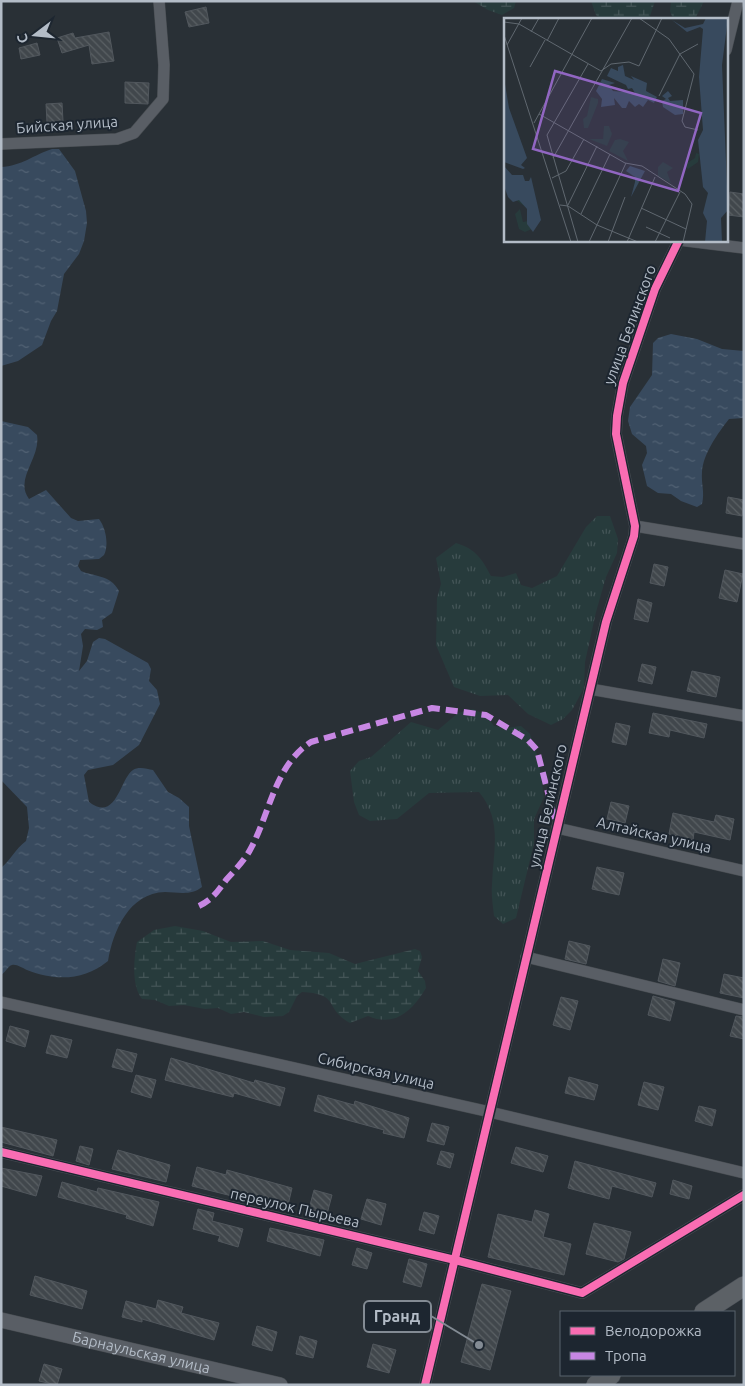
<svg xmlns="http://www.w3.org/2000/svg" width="745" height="1386" font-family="Ubuntu,sans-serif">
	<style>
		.grass { fill: url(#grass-tufts) }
		.wetland { fill: url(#wetland-marsh) }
		.water { fill: url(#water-ripples) }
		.building { fill: url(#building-back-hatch); stroke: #51575d }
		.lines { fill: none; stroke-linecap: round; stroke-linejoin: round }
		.minor-casing { stroke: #474c51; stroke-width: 12 }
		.tertiary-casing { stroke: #474c51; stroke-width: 16 }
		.primary-casing { stroke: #474c53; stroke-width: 20 }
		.minor { stroke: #595e65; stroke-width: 11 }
		.tertiary { stroke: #595e65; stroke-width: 15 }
		.primary { stroke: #5c6166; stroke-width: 19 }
		.quiet { stroke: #c787e3; stroke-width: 6; stroke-dasharray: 12 6; stroke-linecap: butt }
		.cycleway-casing { stroke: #1d2630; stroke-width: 11 }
		.cycleway { stroke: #f96db3; stroke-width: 8 }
		.labels { text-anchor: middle; stroke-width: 4; stroke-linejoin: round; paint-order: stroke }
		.street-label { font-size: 15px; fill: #b3bcc7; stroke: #1d2630 }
		.inset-road { fill: none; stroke: #606870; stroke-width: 1 }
		.view { fill: #9166c2; fill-opacity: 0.15; stroke: #9166c2; stroke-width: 2.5 }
		.inset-edge { fill: none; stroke: #b3bcc7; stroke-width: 2.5 }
		.leader { fill: none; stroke: #838b94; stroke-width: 2 }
		.callout-dot { fill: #838b94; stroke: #1d2630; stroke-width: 2 }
		.callout { fill: #1d2630; stroke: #838b94; stroke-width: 2 }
		.callout-label { font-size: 16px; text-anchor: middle; font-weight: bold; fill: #b3bcc7 }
	</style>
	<defs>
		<pattern id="grass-tufts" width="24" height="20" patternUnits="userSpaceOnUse" patternTransform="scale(1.25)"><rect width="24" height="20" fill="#273b3c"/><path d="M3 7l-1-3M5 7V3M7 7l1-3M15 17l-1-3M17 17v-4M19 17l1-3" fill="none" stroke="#445557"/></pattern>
		<pattern id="wetland-marsh" width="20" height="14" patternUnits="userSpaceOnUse" patternTransform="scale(1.25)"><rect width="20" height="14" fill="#273b3c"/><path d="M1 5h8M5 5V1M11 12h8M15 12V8" fill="none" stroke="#445557"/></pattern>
		<pattern id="water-ripples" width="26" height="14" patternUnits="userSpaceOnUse" patternTransform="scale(1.25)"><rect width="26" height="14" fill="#384a5e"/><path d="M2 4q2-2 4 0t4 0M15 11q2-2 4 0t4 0" fill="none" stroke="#526274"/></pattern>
		<pattern id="building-back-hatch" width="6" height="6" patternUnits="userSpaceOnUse" patternTransform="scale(1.25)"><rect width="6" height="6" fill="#41474c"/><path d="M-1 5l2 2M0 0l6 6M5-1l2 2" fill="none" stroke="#5a6064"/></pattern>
	</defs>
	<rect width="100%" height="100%" fill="#293036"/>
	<g class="grass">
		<path d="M 597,516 L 610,516 L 618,539 L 617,553 L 606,577 L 596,612 L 585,662 L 584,688 L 572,710 L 563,719 L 551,725 L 528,714 L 508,695 L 480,696 L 454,687 L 436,645 L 437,598 L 441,584 L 436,558 L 456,543 C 476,549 482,559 491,576 L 503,577 L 516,573 L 521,585 L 532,588 L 557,576 L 586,527 Z"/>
		<path d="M 473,709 L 486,715 L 494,726 L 506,728 L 521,726 L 530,734 L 538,758 L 544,797 L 534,819 L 534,843 L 516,918 L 503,924 L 494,916 C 493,906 491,895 492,885 C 493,850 503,821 479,792 L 429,793 L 397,819 L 370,821 L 359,815 L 354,802 L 350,771 L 359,761 L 371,757 L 411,722 L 438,730 L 458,713 Z"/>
	</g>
	<g class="wetland">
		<path d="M 473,1 L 516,1 L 514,8 L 502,15 L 488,10 Z"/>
		<path d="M 591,1 L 655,1 L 649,19 L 600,19 L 596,15 Z"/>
		<path d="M 671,1 L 704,1 L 695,19 L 673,19 L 670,11 Z"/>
		<path d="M 175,926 L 203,931 L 231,942 L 263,941 L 290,950 L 329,953 L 355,964 L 415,949 L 420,951 L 422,957 L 418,971 L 425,981 L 426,988 C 413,1010 395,1028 368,1016 L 350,1023 C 323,1008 341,994 302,992 L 297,996 L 289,1012 L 283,1016 L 264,1017 L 244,1012 L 231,1014 L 218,1008 L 205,1009 L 184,1005 L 169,1006 L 155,1000 L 142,999 C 131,985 134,958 137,942 L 154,930 Z"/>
	</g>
	<g class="water">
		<path d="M 52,149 L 59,149 L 75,171 L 86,211 L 87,223 L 84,241 L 79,254 L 64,274 L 57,311 L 51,321 L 42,345 L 18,361 L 1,366 L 1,167 C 22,166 33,155 52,149 Z"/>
		<path d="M 671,334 L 697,339 L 722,349 L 744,351 L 744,418 L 729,419 C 718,433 703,454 702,472 C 701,484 705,492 702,504 L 697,507 L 681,501 L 671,494 L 658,493 L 647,486 L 642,465 L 647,453 L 646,446 L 632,434 L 628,421 L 630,407 L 652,375 L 653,343 L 658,338 Z"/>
		<path d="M 1,421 L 28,427 L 37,435 C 41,458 14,479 29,499 L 46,490 L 71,518 L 78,521 L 99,519 C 106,528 109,545 104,555 L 99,559 L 80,560 L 78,566 L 81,571 C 94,577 110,574 119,591 L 112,613 L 102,620 L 103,627 L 97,630 L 85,629 L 81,634 L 83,646 L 79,671 L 87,661 L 93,642 L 99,638 L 105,639 L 148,663 L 151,669 L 149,681 L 157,690 L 160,704 L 139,745 L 113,765 L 88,770 L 84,775 L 89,802 C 117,823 120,778 133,770 C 139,766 147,769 153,770 L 168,792 L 179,798 L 189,807 L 189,826 L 202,887 C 191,896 178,892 165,892 C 129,893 113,931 108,961 C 83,981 56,981 27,970 C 22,968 17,964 12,965 C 8,966 6,972 1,975 L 1,868 C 11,860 15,849 26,841 L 29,828 L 27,807 L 1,780 Z"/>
	</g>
	<g class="building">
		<path d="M 206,7 L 209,23 L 189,27 L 185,12 Z"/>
		<path d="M 109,32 L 114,61 L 92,64 L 89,45 L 62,53 L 57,38 L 73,33 L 75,38 Z"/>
		<path d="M 37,43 L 40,55 L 21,59 L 19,48 Z"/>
		<path d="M 125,82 L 149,83 L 148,104 L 125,103 Z"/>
		<path d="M 62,103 L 63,121 L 47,122 L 46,104 Z"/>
		<path d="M 730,192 L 744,194 L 744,217 L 728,215 Z"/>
		<path d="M 728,497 L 744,500 L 742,516 L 726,513 Z"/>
		<path d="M 654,564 L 668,567 L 664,586 L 650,583 Z"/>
		<path d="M 725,570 L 743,574 L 737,602 L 719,598 Z"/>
		<path d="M 638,599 L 652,603 L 648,622 L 634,619 Z"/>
		<path d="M 642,664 L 656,667 L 652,684 L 638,681 Z"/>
		<path d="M 692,671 L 720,677 L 716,697 L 687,691 Z"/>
		<path d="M 653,713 L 707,724 L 704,738 L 670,730 L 669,737 L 649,733 Z"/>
		<path d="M 616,723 L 630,726 L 626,745 L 612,742 Z"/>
		<path d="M 611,802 L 629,806 L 625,823 L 607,819 Z"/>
		<path d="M 673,813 L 714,822 L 716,815 L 734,819 L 730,840 L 694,832 L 693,840 L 669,834 Z"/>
		<path d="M 597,867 L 624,873 L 619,895 L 592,889 Z"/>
		<path d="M 569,941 L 590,946 L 586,964 L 565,959 Z"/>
		<path d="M 663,959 L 680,963 L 675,986 L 658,981 Z"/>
		<path d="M 724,974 L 744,978 L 744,998 L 720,993 Z"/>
		<path d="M 653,996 L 675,1002 L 670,1021 L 648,1015 Z"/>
		<path d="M 561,997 L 578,1001 L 570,1030 L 553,1025 Z"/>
		<path d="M 736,1016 L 744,1017 L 744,1039 L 730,1036 Z"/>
		<path d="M 10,1026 L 29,1031 L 25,1047 L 6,1041 Z"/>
		<path d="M 51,1035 L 72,1040 L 67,1058 L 46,1053 Z"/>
		<path d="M 117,1049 L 137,1054 L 132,1072 L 112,1067 Z"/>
		<path d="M 171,1058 L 254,1083 L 255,1080 L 285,1088 L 280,1106 L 234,1093 L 233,1097 L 165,1080 Z"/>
		<path d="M 136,1075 L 156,1080 L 151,1098 L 131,1092 Z"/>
		<path d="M 569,1077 L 598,1085 L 594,1100 L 565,1093 Z"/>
		<path d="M 644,1082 L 664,1087 L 658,1110 L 638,1105 Z"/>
		<path d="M 318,1095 L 354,1105 L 355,1101 L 409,1118 L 404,1138 L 383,1133 L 384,1130 L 314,1111 Z"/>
		<path d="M 699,1106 L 716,1110 L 712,1126 L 695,1121 Z"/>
		<path d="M 432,1123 L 449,1127 L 444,1145 L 427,1141 Z"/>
		<path d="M 1,1127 L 57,1140 L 53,1156 L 1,1142 Z"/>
		<path d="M 80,1146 L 93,1149 L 89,1165 L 76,1161 Z"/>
		<path d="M 516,1147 L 548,1156 L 543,1172 L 511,1163 Z"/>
		<path d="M 118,1150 L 170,1165 L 166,1182 L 112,1169 Z"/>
		<path d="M 441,1151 L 454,1154 L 450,1168 L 437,1164 Z"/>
		<path d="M 575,1161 L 656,1183 L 652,1197 L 612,1186 L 609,1199 L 568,1188 Z"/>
		<path d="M 197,1167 L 226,1175 L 227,1170 L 292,1188 L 288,1205 L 253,1196 L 252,1201 L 192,1186 Z"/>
		<path d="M 1,1168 L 42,1176 L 36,1196 L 1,1186 Z"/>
		<path d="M 673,1180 L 692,1186 L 689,1199 L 670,1194 Z"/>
		<path d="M 62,1182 L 97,1192 L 98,1188 L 159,1202 L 153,1226 L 126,1218 L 127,1215 L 58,1197 Z"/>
		<path d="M 314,1190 L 332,1195 L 327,1214 L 309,1209 Z"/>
		<path d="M 367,1199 L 386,1204 L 381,1225 L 361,1219 Z"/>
		<path d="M 198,1209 L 214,1213 L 212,1221 L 243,1229 L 238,1247 L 218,1241 L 220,1236 L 193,1229 Z"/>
		<path d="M 535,1210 L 549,1214 L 543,1237 L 571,1244 L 564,1275 L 488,1257 L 498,1214 L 532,1222 Z"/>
		<path d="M 424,1212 L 439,1216 L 434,1234 L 419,1230 Z"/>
		<path d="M 594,1223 L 631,1232 L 624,1259 L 618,1262 L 586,1254 Z"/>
		<path d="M 270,1228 L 324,1240 L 320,1256 L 267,1241 Z"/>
		<path d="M 357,1248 L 372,1253 L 367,1269 L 352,1265 Z"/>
		<path d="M 409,1259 L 427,1264 L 421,1287 L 403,1282 Z"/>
		<path d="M 35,1276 L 87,1291 L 82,1309 L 30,1295 Z"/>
		<path d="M 482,1284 L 511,1291 L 490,1370 L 461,1362 Z"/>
		<path d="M 158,1300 L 183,1307 L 181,1313 L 219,1323 L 214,1340 L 142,1319 L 142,1322 L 122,1317 L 126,1301 L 156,1309 Z"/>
		<path d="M 257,1326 L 277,1332 L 272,1351 L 252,1345 Z"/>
		<path d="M 300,1336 L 317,1341 L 313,1358 L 296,1354 Z"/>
		<path d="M 373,1344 L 396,1350 L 389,1373 L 367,1367 Z"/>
		<path d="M 44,1364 L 62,1369 L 57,1385 L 39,1381 Z"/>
	</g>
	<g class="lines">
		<g class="minor-casing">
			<g id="minor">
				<path d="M 726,50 L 738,1"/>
				<path d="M 1,144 L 117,139 L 134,133 L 163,99 L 164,65 L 159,1"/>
				<path d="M 679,240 L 744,248"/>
				<path d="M 635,526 L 744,544"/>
				<path d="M 590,689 L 744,716"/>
				<path d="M 557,828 L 744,871"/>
				<path d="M 526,957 L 744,1010"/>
				<path d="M 1,1002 L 490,1112 L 744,1173"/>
				<path d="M 1,1152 L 455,1260 L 582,1293 L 744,1195"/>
				<path d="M 425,1385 L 606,622 L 634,536 L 635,526 L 616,434 L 617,416 L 623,383 L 655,289 L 679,240"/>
			</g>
		</g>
		<g class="tertiary-casing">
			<g id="tertiary">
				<path id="s1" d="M 1,1320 L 280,1385"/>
			</g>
		</g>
		<g class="primary-casing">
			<g id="primary">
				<path d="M 704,1312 L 744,1286"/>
				<path d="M 596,1385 L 611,1375"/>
			</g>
		</g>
		<use href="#minor" class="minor"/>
		<use href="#tertiary" class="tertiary"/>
		<use href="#primary" class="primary"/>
		<path class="quiet" d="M 199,906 C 212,900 218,891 226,880 C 234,871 244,861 250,850 C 270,814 274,766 311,742 L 432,708 L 486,715 L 528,740 L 537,750 L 556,824"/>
		<g class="cycleway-casing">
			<g id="cycleway">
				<path d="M 1,1152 L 455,1260 L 582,1293 L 744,1195"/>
				<path d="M 425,1385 L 606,622 L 634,536 L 635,526 L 616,434 L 617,416 L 623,383 L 655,289 L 679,240"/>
			</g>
		</g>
		<use href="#cycleway" class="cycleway"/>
	</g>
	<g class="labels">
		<g class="street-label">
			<text transform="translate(67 125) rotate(-4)" y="5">Бийская улица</text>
			<text transform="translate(630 325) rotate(-70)" y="5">улица Белинского</text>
			<text transform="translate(548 806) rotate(-77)" y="5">улица Белинского</text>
			<text transform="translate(654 835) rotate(13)" y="5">Алтайская улица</text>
			<text transform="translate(376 1071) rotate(13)" y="5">Сибирская улица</text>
			<text transform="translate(295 1208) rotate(13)" y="5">переулок Пырьева</text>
			<text dy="5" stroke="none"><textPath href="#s1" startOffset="144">Барнаульская улица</textPath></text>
		</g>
	</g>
	<g transform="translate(504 18)">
		<rect width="224" height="224" fill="#293036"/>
		<path d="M 100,108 L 105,108 L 108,116 L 103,128 L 85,121 L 99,121 ZM 116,121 L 125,124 L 119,133 L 124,143 L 105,133 L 111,122 ZM 159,144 L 169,150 L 163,154 L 167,165 L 154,158 L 154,149 ZM 20,170 L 28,211 L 21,214 L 15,211 L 11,196 L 16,191 L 19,204 L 24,203 L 23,190 L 12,182 Z" fill="#273b3c"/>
		<path d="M 87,79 L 94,81 L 94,85 L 84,110 L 80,110 L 79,101 L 83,98 ZM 192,135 L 195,136 L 194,144 L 184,151 L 180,147 L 191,140 Z" fill="#273b3c"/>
		<path d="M 202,0 L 224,0 L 218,47 L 224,192 L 217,200 L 218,224 L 201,224 L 203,203 L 199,195 L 204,175 L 199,169 L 194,122 L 199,112 L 195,59 L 199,11 L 196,9 L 183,14 L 168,2 L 181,10 L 199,6 ZM 119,47 L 121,58 L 130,62 L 127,58 L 143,65 L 142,73 L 153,79 L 150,85 L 144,82 L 139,89 L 135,86 L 131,89 L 125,83 L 122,90 L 118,90 L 110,80 L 111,87 L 97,89 L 98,81 L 92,73 L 98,61 L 111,65 L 105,67 L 109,73 L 131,75 L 128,70 L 124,71 L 122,67 L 103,58 L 107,50 L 114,53 L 114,49 ZM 0,60 L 5,90 L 23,140 L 17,147 L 21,150 L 19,151 L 0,144 ZM 164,73 L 168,78 L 164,80 L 166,83 L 179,82 L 179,96 L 171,97 L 159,89 L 158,83 L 162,81 L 158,78 ZM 0,148 L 8,157 L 19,157 L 21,163 L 25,163 L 27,159 L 37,202 L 29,214 L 23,206 L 23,191 L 15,182 L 9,184 L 4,179 L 0,168 ZM 126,148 L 141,153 L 127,179 L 131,164 L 131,159 L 122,153 Z" fill="#384a5e"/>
		<path class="inset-road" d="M 135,0 L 165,21 L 190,56 L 178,103 L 181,109 L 194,112M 0,4 L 15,6 L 97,53 L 107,46 L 125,44 L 135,48 L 158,0M 27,14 L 35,0M 0,17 L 67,224M 43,23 L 55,0M 3,27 L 18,0M 26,49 L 41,22M 155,78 L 176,36 L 194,26M 35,96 L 121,145 L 138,148 L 181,176 L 188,186 L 179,224M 30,105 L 88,0M 49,140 L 128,0M 48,160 L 62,153 L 80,121M 56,187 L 64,188 L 93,207 L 134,224M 64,187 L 93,128M 137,190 L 182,211M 77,196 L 106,136M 142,209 L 166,220M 74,224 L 43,117 L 84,46M 85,224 L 122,145M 104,224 L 121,179M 123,224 L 151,159M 151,224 L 176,174"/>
		<path class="view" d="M 51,53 L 197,95 L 174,173 L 29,131 Z"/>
		<rect width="224" height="224" class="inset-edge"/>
	</g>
	<path class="leader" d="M479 1345L431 1316"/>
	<circle class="callout-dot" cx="479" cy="1345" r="5"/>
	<rect class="callout" x="364" y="1301" width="67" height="31" rx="5"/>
	<g class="callout-label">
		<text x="397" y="1322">Гранд</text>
	</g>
	<rect width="745" height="1386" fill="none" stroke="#b3bcc7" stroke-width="5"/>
	<rect x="560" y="1311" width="175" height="65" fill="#1d2630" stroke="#59626c"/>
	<rect x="570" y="1327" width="25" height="8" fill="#f96db3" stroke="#59626c"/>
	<text x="605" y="1336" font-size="15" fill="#b3bcc7">Велодорожка</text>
	<rect x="570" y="1352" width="25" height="8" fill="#c787e3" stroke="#59626c"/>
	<text x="605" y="1361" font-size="15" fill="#b3bcc7">Тропа</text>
	<g transform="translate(35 35) rotate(254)" stroke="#1d2630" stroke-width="4" paint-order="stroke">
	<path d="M0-4L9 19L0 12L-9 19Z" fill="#b3bcc7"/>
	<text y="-8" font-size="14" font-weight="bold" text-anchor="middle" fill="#b3bcc7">С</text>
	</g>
</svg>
